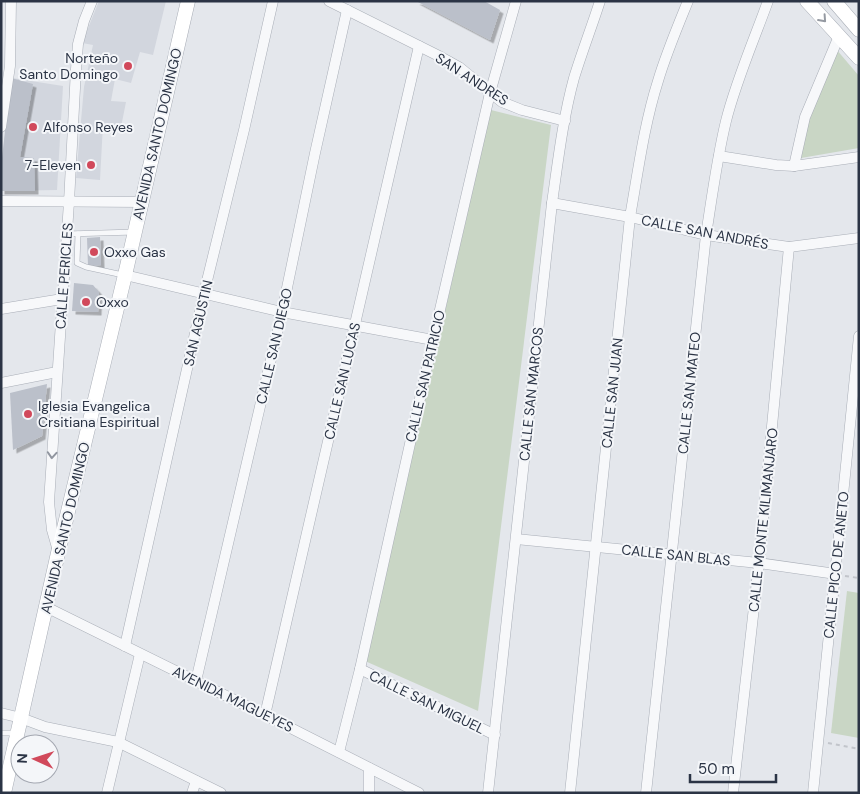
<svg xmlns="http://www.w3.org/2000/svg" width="860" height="794" font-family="'DM Sans',sans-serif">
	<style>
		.built { fill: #d2d6de }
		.green { fill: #c9d6c5 }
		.building { fill: #bbc0ca; filter: url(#shadow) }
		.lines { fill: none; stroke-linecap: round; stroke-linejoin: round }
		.service-casing { stroke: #a9aeb7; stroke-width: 6 }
		.minor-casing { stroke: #a9aeb7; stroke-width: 11 }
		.secondary-casing { stroke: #a9aeb7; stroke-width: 15 }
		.path { stroke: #c2c5cb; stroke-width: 2; stroke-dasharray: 4 4; stroke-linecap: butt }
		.service { stroke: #f7f8fa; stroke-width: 5 }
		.minor { stroke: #f7f8fa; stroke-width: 10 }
		.secondary { stroke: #fff; stroke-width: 14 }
		.oneway { stroke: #959aa2 }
		.oneway2 { stroke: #9196a0 }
		.poi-dot { fill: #d1495b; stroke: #f4f6f9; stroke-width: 2 }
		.labels { text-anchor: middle; stroke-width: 4; stroke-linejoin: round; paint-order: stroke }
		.poi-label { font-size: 14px; fill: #2b3445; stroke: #f4f6f9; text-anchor: start }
		.street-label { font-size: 14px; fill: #2b3445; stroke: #f4f6f9 }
	</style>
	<defs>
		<filter id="shadow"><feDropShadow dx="3.5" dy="3.5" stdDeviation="0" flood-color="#0004"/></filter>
	</defs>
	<rect width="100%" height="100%" fill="#e4e7ec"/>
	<g class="built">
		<path d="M 99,1 L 166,1 L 153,55 L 140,52 L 131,83 L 115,79 L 111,101 L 126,102 L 121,127 L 103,124 L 100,180 L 76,178 L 84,87 L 93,45 L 82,43 Z"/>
		<path d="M 12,78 L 63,86 L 57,190 L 1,191 L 1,167 Z"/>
	</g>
	<g class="green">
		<path d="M 836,49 L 859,76 L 859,148 L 801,158 L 805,125 Z"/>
		<path d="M 491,110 L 551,125 L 478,711 L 365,661 Z"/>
		<path d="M 847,591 L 859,593 L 859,738 L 831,733 Z"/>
	</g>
	<g class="building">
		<path d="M 416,1 L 484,1 L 500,10 L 490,40 Z"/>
		<path d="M 11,78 L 33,84 L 20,157 L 34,158 L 35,191 L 1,191 L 1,167 Z"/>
		<path d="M 100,237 L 101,265 L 88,266 L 87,238 Z"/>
		<path d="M 74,283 L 93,285 L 99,292 L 98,312 L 72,311 Z"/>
		<path d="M 47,384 L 42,436 L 13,450 L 10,393 Z"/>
	</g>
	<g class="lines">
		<g class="service-casing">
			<g id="service">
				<path d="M 67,234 L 135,232"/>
				<path d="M 78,234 L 77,263 L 86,267 L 123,275"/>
				<path d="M 1,733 L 15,733"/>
			</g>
		</g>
		<g class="minor-casing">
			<g id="minor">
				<path d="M 329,1 L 441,57 L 459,67 L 502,102 L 522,110 L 565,121"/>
				<path d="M 1,127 L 10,66 L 11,1"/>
				<path d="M 719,156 L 776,165 L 794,166 L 859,157"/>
				<path d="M 794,166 L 805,117 L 839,36"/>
				<path d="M 1,201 L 142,202"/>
				<path d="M 552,203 L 630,217 L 706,235 L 789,247 L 859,238"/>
				<path d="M 125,275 L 282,312 L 433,340"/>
				<path d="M 1,309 L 62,299"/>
				<path d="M 1,383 L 57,372"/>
				<path d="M 516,539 L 759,563 L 836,574"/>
				<path d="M 58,551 L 52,530 L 49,502 L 69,202 L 76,69 L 78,44 L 84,21 L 92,1"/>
				<path d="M 46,607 L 265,715 L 419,793"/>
				<path d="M 125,646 L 204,293 L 244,130 L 273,1"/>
				<path d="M 360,669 L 495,735"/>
				<path d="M 196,681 L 282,312 L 315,153 L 347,10"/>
				<path d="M 1,713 L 21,718 L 45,727 L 118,742 L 221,793"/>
				<path d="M 265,715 L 419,46"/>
				<path d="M 339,752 L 360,669 L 433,340 L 490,93 L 516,1"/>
				<path d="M 107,793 L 140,654"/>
				<path d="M 192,793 L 196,781"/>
				<path d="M 369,793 L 369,768"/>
				<path d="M 488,793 L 552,203 C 558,161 563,118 574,78 C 582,52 592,26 600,1"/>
				<path d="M 570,793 L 630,217 C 638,172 644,125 658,81 C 666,54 677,28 688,1"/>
				<path d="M 646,793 L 706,235 C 712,197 717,158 726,121 C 736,81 754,40 768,1"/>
				<path d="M 733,793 L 759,563 L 789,247"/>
				<path d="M 813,793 L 859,336"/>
			</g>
		</g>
		<g class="secondary-casing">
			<g id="secondary">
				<path d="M 807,1 L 859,58"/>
				<path d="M 834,1 L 859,30"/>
				<path d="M 4,793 L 58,553 L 125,275 L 188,1"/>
			</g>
		</g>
		<g class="path">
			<path d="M 845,576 L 859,578"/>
			<path d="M 828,743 L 859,749"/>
		</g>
		<use href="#service" class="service"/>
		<use href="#minor" class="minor"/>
		<use href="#secondary" class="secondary"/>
	</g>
	<defs><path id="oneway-chevron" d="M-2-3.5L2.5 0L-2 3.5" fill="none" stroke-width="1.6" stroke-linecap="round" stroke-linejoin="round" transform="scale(1.25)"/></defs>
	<use class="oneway" href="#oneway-chevron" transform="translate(823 19) rotate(48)"/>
	<use class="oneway2" href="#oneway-chevron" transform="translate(52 455) rotate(94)"/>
	<g class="poi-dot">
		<circle cx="128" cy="66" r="5"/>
		<circle cx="33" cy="127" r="5"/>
		<circle cx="91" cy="165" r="5"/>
		<circle cx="94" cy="252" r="5"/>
		<circle cx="86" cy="302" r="5"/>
		<circle cx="28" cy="414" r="5"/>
	</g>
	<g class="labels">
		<g class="poi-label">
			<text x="118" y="63" text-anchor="end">Norteño<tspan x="118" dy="16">Santo Domingo</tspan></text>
			<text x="43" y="132">Alfonso Reyes</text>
			<text x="81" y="170" text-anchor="end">7-Eleven</text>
			<text x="104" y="257">Oxxo Gas</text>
			<text x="96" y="307">Oxxo</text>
			<text x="38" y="411">Iglesia Evangelica<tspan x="38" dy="16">Crsitiana Espiritual</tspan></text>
		</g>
		<g class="street-label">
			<text transform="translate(472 79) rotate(33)" y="5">SAN ANDRES</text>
			<text transform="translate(157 134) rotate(-77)" y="5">AVENIDA SANTO DOMINGO</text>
			<text transform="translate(705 232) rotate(11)" y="5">CALLE SAN ANDRÉS</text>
			<text transform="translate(64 276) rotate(-86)" y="5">CALLE PERICLES</text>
			<text transform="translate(198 323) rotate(-77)" y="5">SAN AGUSTIN</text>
			<text transform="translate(274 346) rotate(-77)" y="5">CALLE SAN DIEGO</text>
			<text transform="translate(425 376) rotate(-77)" y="5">CALLE SAN PATRICIO</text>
			<text transform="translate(342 381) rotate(-77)" y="5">CALLE SAN LUCAS</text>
			<text transform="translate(612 393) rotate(-84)" y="5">CALLE SAN JUAN</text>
			<text transform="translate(689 393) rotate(-84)" y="5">CALLE SAN MATEO</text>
			<text transform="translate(531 394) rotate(-84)" y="5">CALLE SAN MARCOS</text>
			<text transform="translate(763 520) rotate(-84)" y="5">CALLE MONTE KILIMANJARO</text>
			<text transform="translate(65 528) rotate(-77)" y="5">AVENIDA SANTO DOMINGO</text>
			<text transform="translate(676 555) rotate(6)" y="5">CALLE SAN BLAS</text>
			<text transform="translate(836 565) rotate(-84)" y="5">CALLE PICO DE ANETO</text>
			<text transform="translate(233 699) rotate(26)" y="5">AVENIDA MAGUEYES</text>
			<text transform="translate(427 702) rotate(26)" y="5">CALLE SAN MIGUEL</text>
		</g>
	</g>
	<rect width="860" height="794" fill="none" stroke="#2b3445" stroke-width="5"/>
	<g transform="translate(35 759) rotate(273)"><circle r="24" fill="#f4f6f9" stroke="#a4a8b1"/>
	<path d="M0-4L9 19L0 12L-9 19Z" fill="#d1495b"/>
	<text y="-8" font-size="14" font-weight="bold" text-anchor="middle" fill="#2b3445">N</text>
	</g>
	<path d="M690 774v8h86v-8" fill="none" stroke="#2b3445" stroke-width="2.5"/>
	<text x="698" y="774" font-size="15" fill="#2b3445" stroke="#f4f6f9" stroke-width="4" paint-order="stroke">50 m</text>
</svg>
